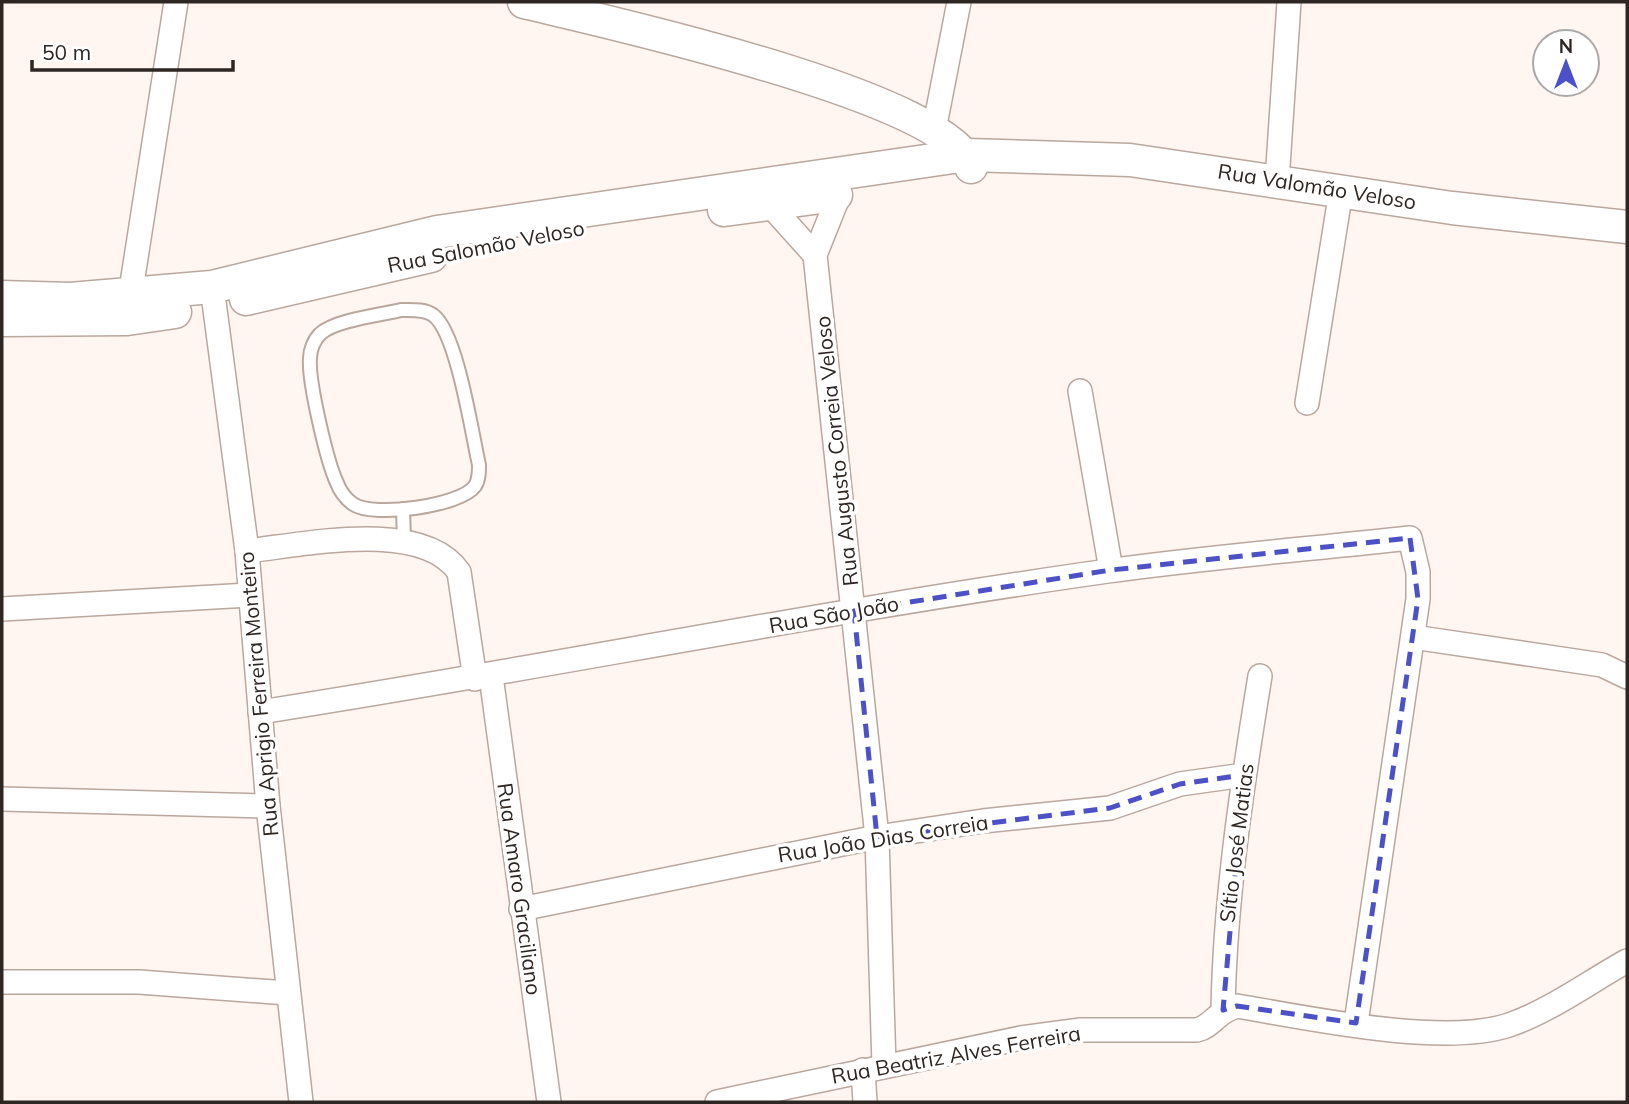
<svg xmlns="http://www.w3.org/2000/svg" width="1629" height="1104" font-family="Mulish,sans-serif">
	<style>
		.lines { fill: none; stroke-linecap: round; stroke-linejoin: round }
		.lane-casing { stroke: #baa79e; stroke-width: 16 }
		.street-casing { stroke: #baa79e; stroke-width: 26 }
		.secondary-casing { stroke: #baa79e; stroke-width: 35 }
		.lane { stroke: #fff; stroke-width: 12 }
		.street { stroke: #fff; stroke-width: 23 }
		.secondary { stroke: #fff; stroke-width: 32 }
		.marked { fill: none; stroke: #4d51c7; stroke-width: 5; stroke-dasharray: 14 9; stroke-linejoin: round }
		.labels { text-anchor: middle; stroke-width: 7; stroke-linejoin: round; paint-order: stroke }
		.street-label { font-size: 21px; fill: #2d2622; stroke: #fff }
	</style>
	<rect width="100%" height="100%" fill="#fff6f2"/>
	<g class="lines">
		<g class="lane-casing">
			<g id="lane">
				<path d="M 401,310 C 412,310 425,309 433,315 C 457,332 472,434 479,465 C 479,472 479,480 475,486 C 461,506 373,518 353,504 C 346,499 340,491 337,483 C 327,462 308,381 310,358 C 310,350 314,340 320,334 C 335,320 381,315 401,310 Z"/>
				<path d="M 403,509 L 404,540"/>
			</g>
		</g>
		<g class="street-casing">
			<g id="street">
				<path d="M 934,130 L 959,2"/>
				<path d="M 1277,181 L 1289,2"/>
				<path d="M 839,195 L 815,255 L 877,837 L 884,1066"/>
				<path d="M 770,205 L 815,255"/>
				<path d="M 212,287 L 247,551 L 268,806 L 301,1102"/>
				<path d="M 128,309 L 176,2"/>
				<path d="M 1080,391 L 1111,570"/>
				<path d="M 1307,403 L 1341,191"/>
				<path d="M 247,551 C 303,545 422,518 459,572 L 475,679"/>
				<path d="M 2,609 L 249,595"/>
				<path d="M 1413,637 L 1602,665 L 1627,677"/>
				<path d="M 491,676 L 549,1102"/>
				<path d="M 260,712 C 543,668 824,611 1108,571 C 1208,557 1310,549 1410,538 L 1418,572 L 1418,599 L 1356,1023"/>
				<path d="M 2,799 L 268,806"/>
				<path d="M 521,909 L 877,837 L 983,821 L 1110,808 L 1180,784 L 1244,775"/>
				<path d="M 2,982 L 139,982 L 287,993"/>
				<path d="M 1223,1010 C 1225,898 1242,786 1260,676"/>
				<path d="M 863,1070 L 865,1102"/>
				<path d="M 717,1102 L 1021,1038 L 1081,1030 L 1197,1030 C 1213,1026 1217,1011 1237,1006 C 1308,1018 1443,1047 1509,1025 C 1550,1011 1589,982 1627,961"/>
			</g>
		</g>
		<g class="secondary-casing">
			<g id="secondary">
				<path d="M 524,2 C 603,21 946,96 971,167"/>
				<path d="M 724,210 L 836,195"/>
				<path d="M 2,297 L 70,299 L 212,287 L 437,232 L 967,155 L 1130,160 L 1452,208 L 1627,227"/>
				<path d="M 246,299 L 431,256"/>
				<path d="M 2,320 L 127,319 L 175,312"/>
			</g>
		</g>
		<use href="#lane" class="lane"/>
		<use href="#street" class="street"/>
		<use href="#secondary" class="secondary"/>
	</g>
	<path class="marked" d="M 1410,538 L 1418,599 L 1356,1023 L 1237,1006 L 1223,1010 L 1244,775 L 1180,784 L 1110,808 L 877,837 L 854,611 L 1111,570 Z"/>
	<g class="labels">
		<g class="street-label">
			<text transform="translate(1317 187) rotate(9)" y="7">Rua Valomão Veloso</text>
			<text transform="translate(486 247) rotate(-11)" y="7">Rua Salomão Veloso</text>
			<text transform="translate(837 451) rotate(-96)" y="7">Rua Augusto Correia Veloso</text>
			<text transform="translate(834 615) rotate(-10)" y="7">Rua São João</text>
			<text transform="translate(259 694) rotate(-95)" y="7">Rua Aprigio Ferreira Monteiro</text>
			<text transform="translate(883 839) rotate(-9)" y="7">Rua João Dias Correia</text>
			<text transform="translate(1237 843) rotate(-83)" y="7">Sítio José Matias</text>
			<text transform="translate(519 889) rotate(82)" y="7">Rua Amaro Graciliano</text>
			<text transform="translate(956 1055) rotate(-10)" y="7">Rua Beatriz Alves Ferreira</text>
		</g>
	</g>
	<rect width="1629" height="1104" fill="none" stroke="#2d2622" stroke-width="7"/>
	<g transform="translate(1566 63)"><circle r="33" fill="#ffffff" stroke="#aba8a7" stroke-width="2"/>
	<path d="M0-5L12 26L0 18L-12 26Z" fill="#4d51c7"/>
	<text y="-10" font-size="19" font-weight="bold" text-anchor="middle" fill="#2d2622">N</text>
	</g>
	<path d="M32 60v10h201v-10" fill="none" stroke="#2d2622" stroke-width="3.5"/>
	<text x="42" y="60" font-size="21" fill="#2d2622" stroke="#ffffff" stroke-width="5" paint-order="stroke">50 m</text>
</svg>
